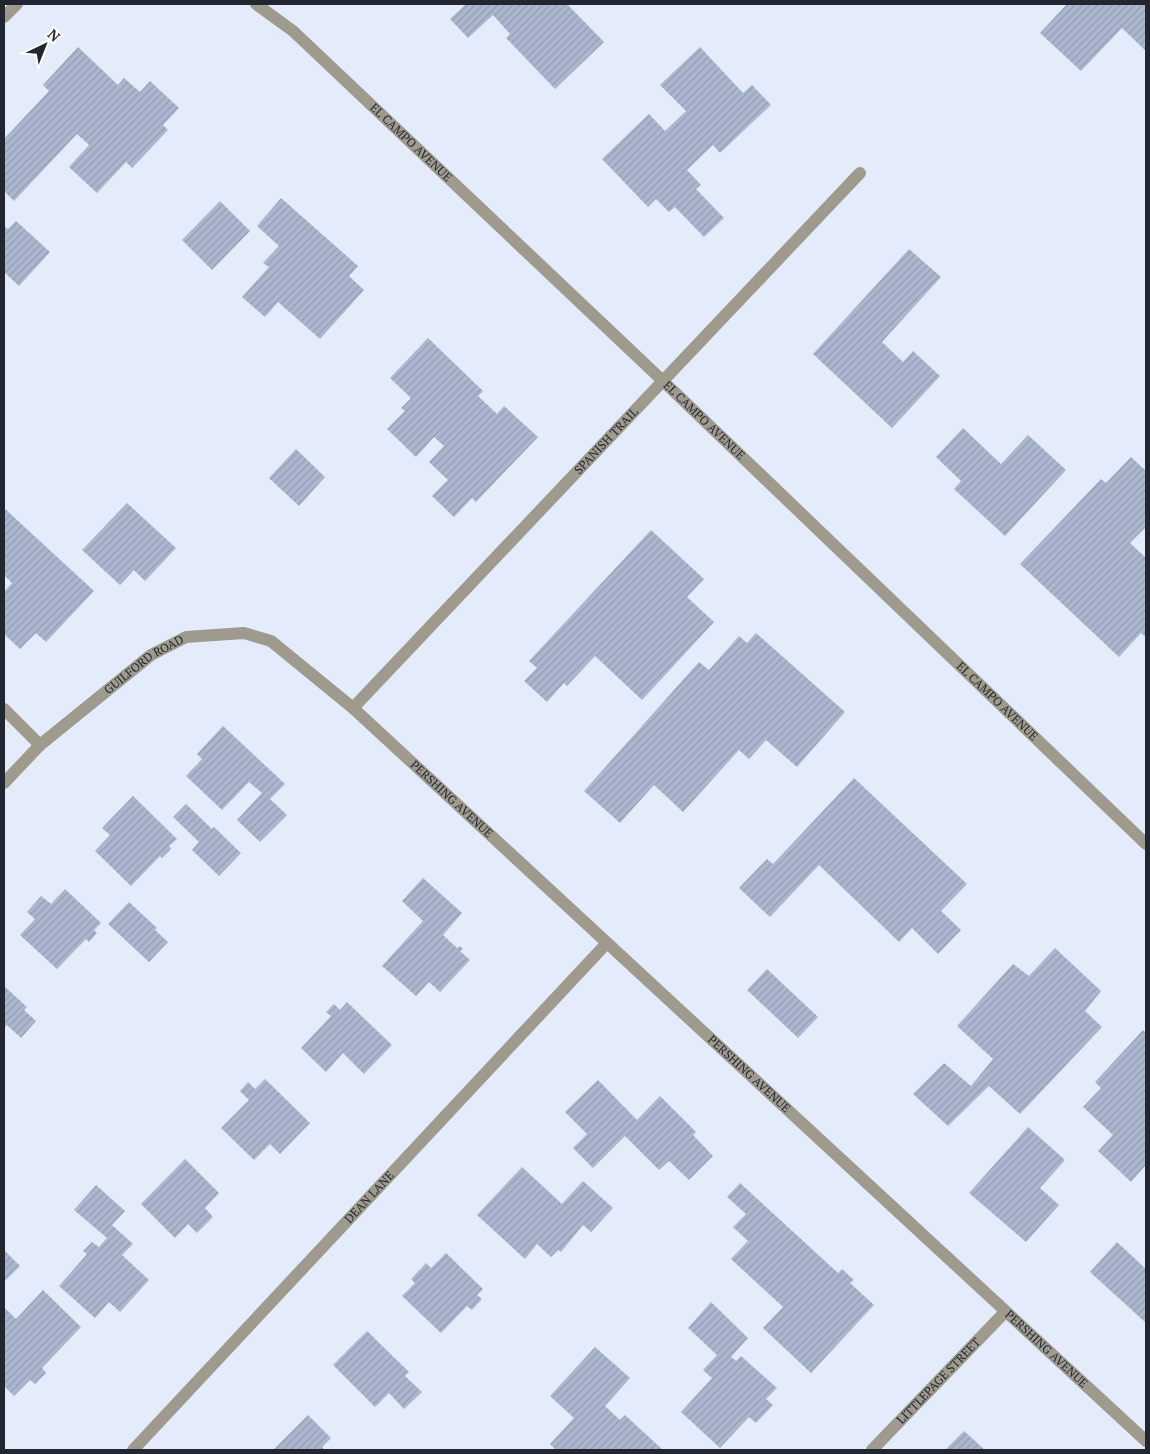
<svg xmlns="http://www.w3.org/2000/svg" width="1150" height="1454" font-family="'PT Serif',serif">
	<style>
		.building { fill: url(#building-hatch) }
		.lines { fill: none; stroke-linecap: round; stroke-linejoin: round }
		.minor { stroke: #9e9b8e; stroke-width: 12 }
		.labels { text-anchor: middle; stroke-width: 4.5; stroke-linejoin: round; paint-order: stroke }
		.street-label { font-size: 12px; fill: #222630; stroke: #fff }
	</style>
	<defs>
		<pattern id="building-hatch" width="6" height="6" patternUnits="userSpaceOnUse" patternTransform="scale(1.25)"><rect width="6" height="6" fill="#abb7cf"/><path d="M-1 1l2-2M0 6l6-6M5 7l2-2" fill="none" stroke="#939db2"/></pattern>
	</defs>
	<rect width="100%" height="100%" fill="#e4ecfb"/>
	<g class="building">
		<path d="M 466,4 L 567,4 L 604,42 L 555,89 L 506,38 L 510,34 L 493,15 L 468,38 L 450,19 Z"/>
		<path d="M 1067,4 L 1146,4 L 1146,51 L 1122,28 L 1081,71 L 1040,33 Z"/>
		<path d="M 78,47 L 118,85 L 124,78 L 140,92 L 150,81 L 179,108 L 163,125 L 168,130 L 132,168 L 126,162 L 97,193 L 69,167 L 89,145 L 77,134 L 14,201 L 4,191 L 4,139 L 49,91 L 43,85 Z"/>
		<path d="M 700,47 L 743,93 L 752,85 L 771,105 L 720,153 L 713,145 L 687,170 L 701,185 L 696,189 L 724,218 L 704,237 L 675,207 L 669,212 L 656,199 L 648,207 L 602,159 L 649,114 L 665,131 L 686,111 L 660,85 Z"/>
		<path d="M 281,198 L 358,266 L 349,276 L 364,290 L 320,339 L 278,302 L 265,317 L 242,297 L 269,267 L 263,263 L 279,246 L 257,226 Z"/>
		<path d="M 220,201 L 250,231 L 212,270 L 182,240 Z"/>
		<path d="M 16,221 L 50,252 L 19,286 L 4,272 L 4,226 L 8,229 Z"/>
		<path d="M 909,249 L 941,277 L 882,342 L 903,362 L 913,351 L 940,376 L 892,428 L 813,354 Z"/>
		<path d="M 428,338 L 483,391 L 478,396 L 497,414 L 504,406 L 538,437 L 476,502 L 472,498 L 454,517 L 432,496 L 448,480 L 429,462 L 444,446 L 434,437 L 416,457 L 387,429 L 405,411 L 401,408 L 411,398 L 390,378 Z"/>
		<path d="M 963,428 L 1001,464 L 1028,435 L 1066,470 L 1005,536 L 954,489 L 961,481 L 936,457 Z"/>
		<path d="M 296,449 L 325,477 L 299,506 L 269,478 Z"/>
		<path d="M 1131,457 L 1146,471 L 1146,527 L 1130,543 L 1146,558 L 1146,637 L 1141,633 L 1119,657 L 1020,564 L 1101,479 L 1106,483 Z"/>
		<path d="M 127,503 L 176,548 L 145,581 L 134,570 L 120,585 L 82,550 Z"/>
		<path d="M 4,508 L 94,591 L 46,642 L 36,633 L 20,649 L 4,634 L 4,592 L 12,583 L 4,575 Z"/>
		<path d="M 651,530 L 704,579 L 687,597 L 714,622 L 642,700 L 595,656 L 567,686 L 564,683 L 547,702 L 524,681 L 537,668 L 529,661 Z"/>
		<path d="M 756,633 L 845,712 L 797,767 L 766,740 L 749,759 L 739,750 L 683,812 L 654,785 L 620,823 L 584,791 L 699,662 L 709,670 L 739,636 L 747,643 Z"/>
		<path d="M 223,726 L 285,784 L 270,799 L 287,815 L 260,842 L 237,820 L 262,793 L 249,782 L 222,810 L 186,776 L 202,759 L 197,754 Z"/>
		<path d="M 854,778 L 967,884 L 941,911 L 961,930 L 938,954 L 912,928 L 899,942 L 819,865 L 770,917 L 739,888 L 767,859 L 773,864 Z"/>
		<path d="M 133,796 L 177,839 L 169,846 L 171,849 L 162,858 L 160,856 L 131,886 L 95,851 L 110,835 L 102,828 Z"/>
		<path d="M 186,804 L 212,829 L 214,827 L 241,853 L 219,876 L 192,850 L 199,842 L 173,817 Z"/>
		<path d="M 423,878 L 462,913 L 443,935 L 457,948 L 460,946 L 463,949 L 460,951 L 470,960 L 440,992 L 429,982 L 416,996 L 382,966 L 423,921 L 402,901 Z"/>
		<path d="M 65,889 L 101,923 L 94,930 L 97,933 L 89,942 L 86,939 L 57,969 L 20,935 L 35,919 L 27,912 L 41,896 L 51,904 Z"/>
		<path d="M 129,902 L 157,928 L 155,930 L 168,942 L 149,962 L 108,924 Z"/>
		<path d="M 1055,948 L 1101,991 L 1085,1011 L 1102,1027 L 1020,1114 L 989,1086 L 948,1126 L 913,1094 L 944,1063 L 971,1086 L 993,1059 L 957,1026 L 1013,964 L 1029,976 Z"/>
		<path d="M 767,969 L 818,1017 L 798,1038 L 747,990 Z"/>
		<path d="M 4,986 L 27,1007 L 24,1010 L 36,1021 L 21,1038 L 7,1025 L 4,1029 Z"/>
		<path d="M 347,1002 L 392,1045 L 364,1074 L 343,1053 L 326,1072 L 301,1048 L 331,1016 L 326,1012 L 334,1004 L 340,1010 Z"/>
		<path d="M 1143,1030 L 1146,1033 L 1146,1165 L 1131,1182 L 1098,1151 L 1113,1135 L 1083,1107 L 1101,1088 L 1095,1082 Z"/>
		<path d="M 265,1079 L 310,1123 L 280,1154 L 270,1144 L 254,1160 L 221,1128 L 249,1100 L 240,1091 L 248,1082 L 255,1089 Z"/>
		<path d="M 598,1080 L 637,1120 L 660,1096 L 696,1132 L 693,1135 L 713,1156 L 689,1180 L 669,1161 L 659,1170 L 625,1136 L 593,1168 L 573,1148 L 587,1134 L 565,1112 Z"/>
		<path d="M 1028,1127 L 1065,1160 L 1040,1188 L 1059,1205 L 1026,1242 L 969,1193 Z"/>
		<path d="M 185,1159 L 219,1193 L 205,1208 L 213,1217 L 197,1233 L 188,1224 L 175,1238 L 141,1204 Z"/>
		<path d="M 522,1167 L 562,1204 L 583,1181 L 613,1208 L 591,1232 L 583,1225 L 561,1252 L 558,1250 L 551,1257 L 537,1244 L 525,1259 L 477,1215 Z"/>
		<path d="M 740,1183 L 838,1273 L 842,1269 L 854,1280 L 850,1283 L 874,1305 L 811,1373 L 763,1328 L 783,1307 L 731,1259 L 748,1241 L 733,1227 L 746,1214 L 727,1197 Z"/>
		<path d="M 96,1185 L 125,1211 L 112,1225 L 133,1244 L 122,1255 L 149,1280 L 120,1312 L 109,1302 L 95,1318 L 59,1286 L 87,1254 L 83,1251 L 92,1242 L 99,1247 L 107,1238 L 74,1210 Z"/>
		<path d="M 1117,1242 L 1146,1269 L 1146,1323 L 1090,1272 Z"/>
		<path d="M 4,1250 L 20,1266 L 4,1282 Z"/>
		<path d="M 446,1253 L 483,1289 L 477,1295 L 482,1299 L 472,1310 L 467,1306 L 441,1333 L 402,1296 L 415,1283 L 411,1279 L 426,1263 L 431,1268 Z"/>
		<path d="M 43,1290 L 81,1327 L 42,1368 L 46,1373 L 35,1384 L 30,1380 L 14,1396 L 4,1386 L 4,1307 L 16,1319 Z"/>
		<path d="M 711,1302 L 748,1338 L 731,1357 L 736,1361 L 741,1356 L 777,1388 L 766,1399 L 773,1405 L 756,1423 L 749,1417 L 720,1448 L 681,1412 L 712,1378 L 703,1370 L 717,1355 L 688,1328 Z"/>
		<path d="M 367,1331 L 409,1372 L 405,1376 L 422,1392 L 404,1409 L 389,1393 L 375,1407 L 333,1365 Z"/>
		<path d="M 595,1347 L 630,1378 L 605,1406 L 620,1420 L 625,1415 L 663,1450 L 556,1450 L 550,1444 L 574,1418 L 550,1396 Z"/>
		<path d="M 308,1415 L 331,1438 L 322,1447 L 325,1450 L 273,1450 Z"/>
		<path d="M 964,1431 L 985,1450 L 945,1450 Z"/>
	</g>
	<g class="lines">
		<g class="minor">
			<path id="s1" d="M 256,4 L 293,31 L 664,382 L 1146,844"/>
			<path d="M 4,17 L 17,4"/>
			<path id="s2" d="M 353,708 L 860,173"/>
			<path d="M 4,709 L 40,745"/>
			<path id="s3" d="M 4,783 L 40,745 L 151,655 L 186,637 L 244,633 L 271,641 L 353,708 L 1146,1441"/>
			<path id="s4" d="M 133,1450 L 606,944"/>
			<path id="s5" d="M 872,1450 L 1005,1312"/>
		</g>
	</g>
	<g class="labels">
		<g class="street-label">
			<text dy="4" stroke="none"><textPath href="#s1" startOffset="208">EL CAMPO AVENUE</textPath></text>
			<text dy="4" stroke="none"><textPath href="#s1" startOffset="612">EL CAMPO AVENUE</textPath></text>
			<text dy="4" stroke="none"><textPath href="#s2" startOffset="368">SPANISH TRAIL</textPath></text>
			<text dy="4" stroke="none"><textPath href="#s3" startOffset="184">GUILFORD ROAD</textPath></text>
			<text dy="4" stroke="none"><textPath href="#s1" startOffset="1018">EL CAMPO AVENUE</textPath></text>
			<text dy="4" stroke="none"><textPath href="#s3" startOffset="561">PERSHING AVENUE</textPath></text>
			<text dy="4" stroke="none"><textPath href="#s3" startOffset="966">PERSHING AVENUE</textPath></text>
			<text dy="4" stroke="none"><textPath href="#s4" startOffset="346">DEAN LANE</textPath></text>
			<text dy="4" stroke="none"><textPath href="#s3" startOffset="1371">PERSHING AVENUE</textPath></text>
			<text dy="4" stroke="none"><textPath href="#s5" startOffset="96">LITTLEPAGE STREET</textPath></text>
		</g>
	</g>
	<rect width="1150" height="1454" fill="none" stroke="#222630" stroke-width="10"/>
	<g transform="translate(45 45) rotate(43)" stroke="#ffffff" stroke-width="4" paint-order="stroke">
	<path d="M0-4L9 19L0 12L-9 19Z" fill="#222630"/>
	<text y="-8" font-size="14" font-weight="bold" text-anchor="middle" fill="#222630">N</text>
	</g>
</svg>
